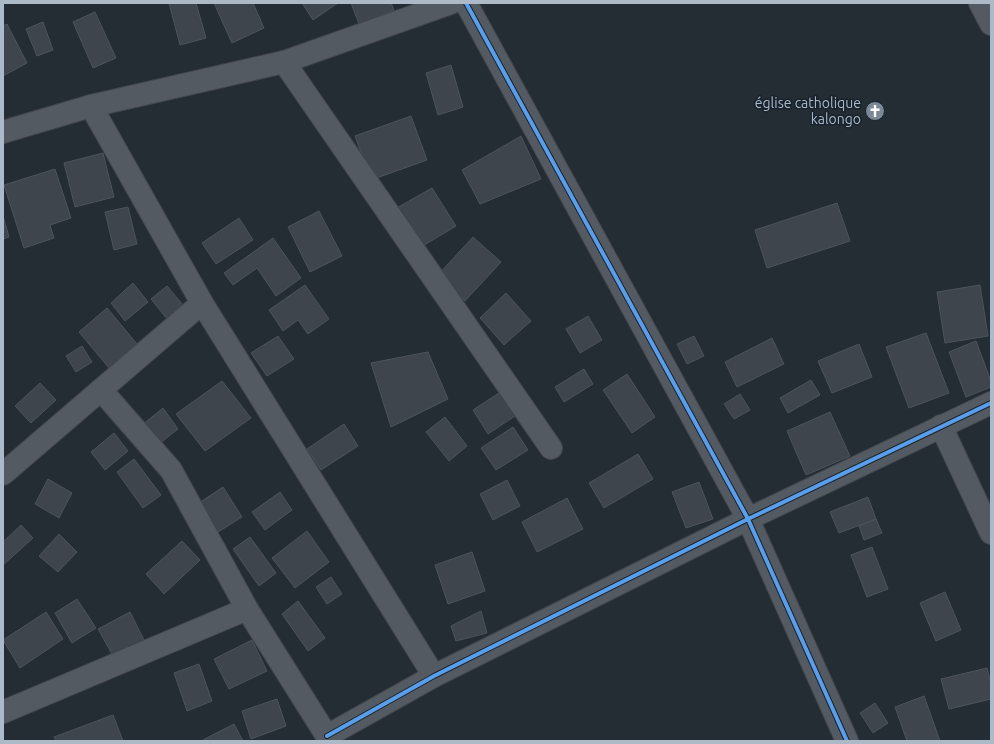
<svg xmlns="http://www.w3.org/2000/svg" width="994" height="744" font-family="Ubuntu,sans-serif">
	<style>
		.building { fill: #3e454c; stroke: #4b545c }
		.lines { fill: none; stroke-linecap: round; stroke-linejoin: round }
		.minor-casing { stroke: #41464c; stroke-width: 24 }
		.minor { stroke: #545a62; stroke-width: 22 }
		.cycleway-casing { stroke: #18232e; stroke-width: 6 }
		.cycleway { stroke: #5a9eea; stroke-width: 4 }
		.labels { text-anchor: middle; stroke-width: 3; stroke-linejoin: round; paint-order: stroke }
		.poi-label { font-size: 14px; fill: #acb9c7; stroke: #18232e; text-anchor: end }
	</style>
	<rect width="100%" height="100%" fill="#242c34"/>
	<g class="building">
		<path d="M 169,3 L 196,3 L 206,38 L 180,45 Z"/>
		<path d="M 214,3 L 253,3 L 264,28 L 232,43 Z"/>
		<path d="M 302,3 L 338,3 L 313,20 Z"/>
		<path d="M 351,3 L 391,3 L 394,10 L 359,24 Z"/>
		<path d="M 95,12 L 116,58 L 93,68 L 73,22 Z"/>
		<path d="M 43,22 L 53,50 L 37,56 L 26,29 Z"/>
		<path d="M 7,24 L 27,63 L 3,76 L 3,26 Z"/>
		<path d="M 451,65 L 463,107 L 438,115 L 426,73 Z"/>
		<path d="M 411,116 L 427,160 L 371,180 L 355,136 Z"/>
		<path d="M 521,136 L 541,179 L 480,204 L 462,170 Z"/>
		<path d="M 103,153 L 114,197 L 75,207 L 64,163 Z"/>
		<path d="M 55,169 L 71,218 L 50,225 L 54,238 L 24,248 L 4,185 Z"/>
		<path d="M 432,188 L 456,226 L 406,256 L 379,218 Z"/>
		<path d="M 837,203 L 850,241 L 767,268 L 755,230 Z"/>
		<path d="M 128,207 L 137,244 L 114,250 L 105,212 Z"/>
		<path d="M 319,211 L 342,256 L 310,272 L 288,227 Z"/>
		<path d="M 3,216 L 9,237 L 3,239 Z"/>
		<path d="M 239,218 L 253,240 L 216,264 L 202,243 Z"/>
		<path d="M 473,237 L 501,262 L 465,301 L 437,276 Z"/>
		<path d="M 273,238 L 301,278 L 276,296 L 257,268 L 233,285 L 224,273 Z"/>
		<path d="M 133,283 L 148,302 L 125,321 L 111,303 Z"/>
		<path d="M 305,285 L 329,319 L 308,334 L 298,320 L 283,331 L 269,310 Z"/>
		<path d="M 980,285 L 988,336 L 945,343 L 937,292 Z"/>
		<path d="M 167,286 L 188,311 L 172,325 L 151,299 Z"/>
		<path d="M 506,293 L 531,321 L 504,345 L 480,318 Z"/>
		<path d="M 107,308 L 137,344 L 109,368 L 79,332 Z"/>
		<path d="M 588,316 L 602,340 L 580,353 L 566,329 Z"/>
		<path d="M 926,333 L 949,393 L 909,408 L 886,347 Z"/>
		<path d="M 278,336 L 294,359 L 267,376 L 251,353 Z"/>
		<path d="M 694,336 L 704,356 L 687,364 L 677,344 Z"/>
		<path d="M 772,338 L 784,364 L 737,387 L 725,362 Z"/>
		<path d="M 976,341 L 991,381 L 991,387 L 966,397 L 949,352 Z"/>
		<path d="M 859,344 L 872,377 L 832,393 L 818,361 Z"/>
		<path d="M 82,346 L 92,362 L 76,372 L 66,356 Z"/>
		<path d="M 428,352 L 448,399 L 391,427 L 371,363 Z"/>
		<path d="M 584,369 L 593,384 L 564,402 L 555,387 Z"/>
		<path d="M 627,374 L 655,417 L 632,433 L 603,390 Z"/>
		<path d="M 811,380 L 820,395 L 788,413 L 780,398 Z"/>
		<path d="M 222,381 L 251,418 L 205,451 L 176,414 Z"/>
		<path d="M 40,383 L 56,400 L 31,423 L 15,406 Z"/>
		<path d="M 505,389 L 521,412 L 488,434 L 473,410 Z"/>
		<path d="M 740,394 L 750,410 L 734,419 L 724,404 Z"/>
		<path d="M 163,408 L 178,429 L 150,451 L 136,430 Z"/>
		<path d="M 830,412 L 850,456 L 806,475 L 787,431 Z"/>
		<path d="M 445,417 L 467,446 L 449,461 L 426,432 Z"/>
		<path d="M 344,424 L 358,446 L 321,470 L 307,449 Z"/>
		<path d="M 513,427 L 528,450 L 496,470 L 481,448 Z"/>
		<path d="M 114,433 L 128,451 L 105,470 L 91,452 Z"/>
		<path d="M 638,454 L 653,479 L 604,508 L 589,483 Z"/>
		<path d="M 134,459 L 161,495 L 143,508 L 117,472 Z"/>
		<path d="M 48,479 L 72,493 L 59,518 L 35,504 Z"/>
		<path d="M 507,480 L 520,506 L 493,520 L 480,494 Z"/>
		<path d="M 699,482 L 713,519 L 686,528 L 672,492 Z"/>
		<path d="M 223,487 L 242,517 L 218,532 L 199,503 Z"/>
		<path d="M 280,492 L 292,510 L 265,530 L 252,512 Z"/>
		<path d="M 868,497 L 876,519 L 839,533 L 830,512 Z"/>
		<path d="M 567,498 L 583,529 L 537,552 L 522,522 Z"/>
		<path d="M 876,519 L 882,533 L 864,540 L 859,526 Z"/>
		<path d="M 21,525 L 33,538 L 3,565 L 3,542 Z"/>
		<path d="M 307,531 L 329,562 L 295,588 L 272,558 Z"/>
		<path d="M 59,534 L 77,552 L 58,572 L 39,556 Z"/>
		<path d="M 250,537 L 276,573 L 259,586 L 233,549 Z"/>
		<path d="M 182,541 L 200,560 L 164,594 L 146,574 Z"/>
		<path d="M 872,547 L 888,589 L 867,597 L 851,555 Z"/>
		<path d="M 472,552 L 485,591 L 448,604 L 435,565 Z"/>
		<path d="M 331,577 L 342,594 L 327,604 L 316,587 Z"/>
		<path d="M 945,592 L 961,630 L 936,641 L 920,603 Z"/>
		<path d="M 77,599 L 96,628 L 72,643 L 55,613 Z"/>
		<path d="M 298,601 L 325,638 L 308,651 L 282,614 Z"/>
		<path d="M 481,611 L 487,633 L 456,641 L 451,626 Z"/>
		<path d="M 46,612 L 63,639 L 20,668 L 3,640 Z"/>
		<path d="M 130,612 L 146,644 L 116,661 L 98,629 Z"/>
		<path d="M 252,640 L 267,671 L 229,689 L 214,659 Z"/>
		<path d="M 199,664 L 212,701 L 187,711 L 174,673 Z"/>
		<path d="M 987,668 L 991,684 L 991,699 L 949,709 L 941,679 Z"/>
		<path d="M 924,696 L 940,741 L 907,741 L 895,707 Z"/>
		<path d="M 277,699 L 286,726 L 251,739 L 242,711 Z"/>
		<path d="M 875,703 L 888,723 L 873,733 L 860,713 Z"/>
		<path d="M 113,715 L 123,741 L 56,741 L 54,737 Z"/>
		<path d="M 234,724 L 243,741 L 201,741 Z"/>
	</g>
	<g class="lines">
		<g class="minor-casing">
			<g id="minor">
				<path d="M 466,3 L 748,519 L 847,741"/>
				<path d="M 980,3 L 991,24"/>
				<path d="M 284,62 L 551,448"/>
				<path d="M 91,106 L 202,303 L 434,676"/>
				<path d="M 3,132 L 91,106 L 284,62 L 451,3"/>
				<path d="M 101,390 L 171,470 L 247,609 L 330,741"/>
				<path d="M 941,426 L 991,533"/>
				<path d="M 3,474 L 202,303"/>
				<path d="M 3,712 L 247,609"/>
				<path d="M 327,736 L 434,676 L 748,519 L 991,403"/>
			</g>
		</g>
		<use href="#minor" class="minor"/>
		<g class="cycleway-casing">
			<g id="cycleway">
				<path d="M 466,3 L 748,519 L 847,741"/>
				<path d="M 327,736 L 434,676 L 748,519 L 991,403"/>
			</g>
		</g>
		<use href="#cycleway" class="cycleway"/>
	</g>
	<defs>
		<g id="church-disc" transform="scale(1)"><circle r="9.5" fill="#7c8894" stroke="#18232e"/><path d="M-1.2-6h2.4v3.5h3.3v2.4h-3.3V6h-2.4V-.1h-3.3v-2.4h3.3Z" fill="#fff"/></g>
	</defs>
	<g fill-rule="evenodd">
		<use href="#church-disc" x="875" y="111"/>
	</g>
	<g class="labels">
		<g class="poi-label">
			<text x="861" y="108">église catholique<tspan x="861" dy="16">kalongo</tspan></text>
		</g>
	</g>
	<rect width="994" height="744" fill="none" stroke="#acb9c7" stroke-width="8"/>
</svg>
